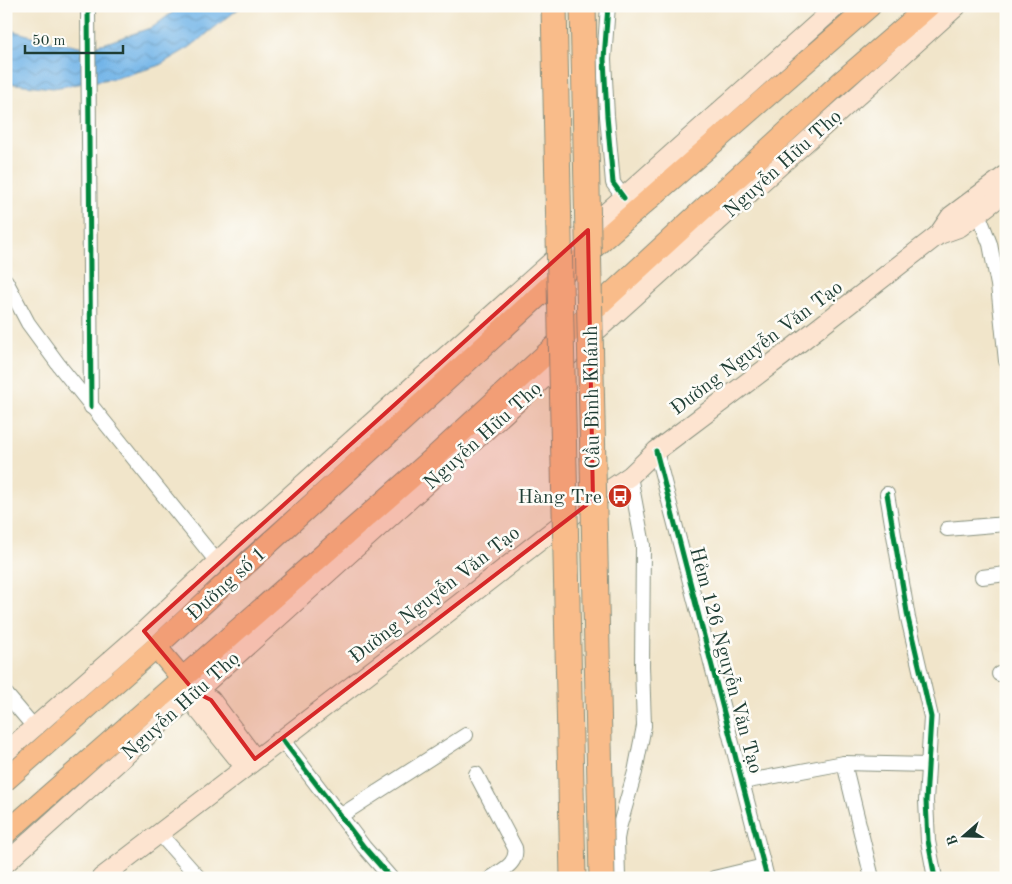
<svg xmlns="http://www.w3.org/2000/svg" width="1012" height="884" font-family="'Old Standard TT',serif">
	<style>
		.water { fill: url(#water-waves); stroke: #49798e }
		.lines { fill: none; stroke-linecap: round; stroke-linejoin: round }
		.minor-casing { stroke: #88917f; stroke-width: 16 }
		.secondary-casing { stroke: #88917f; stroke-width: 21 }
		.primary-casing { stroke: #88917f; stroke-width: 23 }
		.minor { stroke: #fff; stroke-width: 14 }
		.secondary { stroke: #fde4d0; stroke-width: 19 }
		.primary { stroke: #f9bc8a; stroke-width: 21 }
		.motorway-bridge-casing { stroke: #88917f; stroke-width: 27; stroke-linecap: butt }
		.motorway-bridge { stroke: #f9bc8a; stroke-width: 25 }
		.cycleway-casing { stroke: #fdfcf7; stroke-width: 8 }
		.cycleway { stroke: #00873e; stroke-width: 5 }
		.marked { fill: #d62828; fill-opacity: 0.2; stroke: #d62828; stroke-width: 4; stroke-linejoin: round }
		.labels { text-anchor: middle; stroke-width: 5; stroke-linejoin: round; paint-order: stroke }
		.street-label { font-size: 20px; fill: #1f3d34; stroke: #fdfcf7 }
		.poi-label { font-size: 20px; fill: #1f3d34; stroke: #fdfcf7; text-anchor: end }
	</style>
	<defs>
		<pattern id="water-waves" width="16" height="10" patternUnits="userSpaceOnUse" patternTransform="scale(1.25)"><rect width="16" height="10" fill="#73b5e8"/><path d="M0 5q4-4 8 0t8 0" fill="none" stroke="#5e94bd"/></pattern>
	</defs>
	<rect width="100%" height="100%" fill="#fdfcf7"/>
	<filter id="ink" filterUnits="userSpaceOnUse"><feTurbulence type="fractalNoise" baseFrequency=".02" numOctaves="2"/><feDisplacementMap in="SourceGraphic" scale="10" xChannelSelector="R" yChannelSelector="G"/><feConvolveMatrix kernelMatrix="1 2 1 2 8 2 1 2 1" color-interpolation-filters="sRGB"/></filter>
	<filter id="wash" filterUnits="userSpaceOnUse"><feTurbulence type="fractalNoise" baseFrequency=".0096" numOctaves="4" result="noise"/><feDisplacementMap in="SourceGraphic" scale="20" xChannelSelector="R" yChannelSelector="G"/><feGaussianBlur stdDeviation="1.12" result="paint"/><feColorMatrix in="noise" values="0 0 0 0 0 0 0 0 0 0 0 0 0 0 0 0 0 1.4 0 .05"/><feComposite in="paint" operator="in"/></filter>
	<g filter="url(#wash)">
		<rect width="100%" height="100%" fill="#f1e5ca"/>
		<path class="water" d="M 181,6 L 242,6 L 190,47 L 158,66 L 116,78 L 53,88 L 6,83 L 6,29 L 54,42 L 86,47 L 106,43 L 153,27 Z"/>
	</g>
	<g filter="url(#ink)">
		<g class="lines">
			<g class="minor-casing">
				<g id="minor">
					<path d="M 88,6 L 91,407"/>
					<path d="M 608,6 L 604,59 L 607,116 L 613,183 L 624,198"/>
					<path d="M 978,213 L 990,244 L 998,285 L 1006,361"/>
					<path d="M 6,281 L 28,323 L 61,368 L 218,563"/>
					<path d="M 656,451 L 767,878"/>
					<path d="M 887,494 L 908,618 L 931,717 L 926,801 L 928,841 L 935,878"/>
					<path d="M 947,529 L 1006,524"/>
					<path d="M 982,577 L 1006,574"/>
					<path d="M 999,674 L 1006,673"/>
					<path d="M 6,694 L 34,727"/>
					<path d="M 282,739 L 364,847 L 391,878"/>
					<path d="M 844,763 L 872,878"/>
					<path d="M 476,774 L 515,848 C 518,864 502,870 491,878"/>
					<path d="M 743,782 L 844,763 L 927,765"/>
					<path d="M 340,816 L 466,735"/>
					<path d="M 159,833 L 199,878"/>
					<path d="M 618,878 L 617,839 L 619,828 L 635,772 L 644,726 L 642,666 L 643,545 L 630,476"/>
					<path d="M 714,878 L 764,866"/>
				</g>
			</g>
			<g class="secondary-casing">
				<g id="secondary">
					<path d="M 938,235 L 951,216 L 1006,175"/>
					<path d="M 187,683 L 195,692 L 211,700 L 255,759"/>
					<path d="M 195,692 L 198,709 L 245,767"/>
					<path d="M 6,752 L 144,631 L 234,546 L 837,6"/>
					<path d="M 6,863 L 957,6"/>
					<path d="M 101,878 L 437,621 L 578,511 L 630,476 L 656,451 L 781,357 L 938,235 L 960,227 L 1006,192"/>
				</g>
			</g>
			<g class="primary-casing">
				<g id="primary">
					<path d="M 156,647 L 182,678"/>
					<path d="M 6,780 L 156,647 L 543,292 L 870,6"/>
					<path d="M 6,833 L 431,460 L 842,81 L 929,6"/>
				</g>
			</g>
			<use href="#minor" class="minor"/>
			<use href="#secondary" class="secondary"/>
			<use href="#primary" class="primary"/>
			<g class="motorway-bridge-casing">
				<g id="motorway-bridge">
					<path d="M 554,6 L 573,878"/>
					<path d="M 583,6 L 602,878"/>
				</g>
			</g>
			<use href="#motorway-bridge" class="motorway-bridge"/>
			<g class="cycleway-casing">
				<g id="cycleway">
					<path d="M 88,6 L 91,407"/>
					<path d="M 608,6 L 604,59 L 607,116 L 613,183 L 624,198"/>
					<path d="M 656,451 L 767,878"/>
					<path d="M 887,494 L 908,618 L 931,717 L 926,801 L 928,841 L 935,878"/>
					<path d="M 282,739 L 364,847 L 391,878"/>
				</g>
			</g>
			<use href="#cycleway" class="cycleway"/>
		</g>
	</g>
	<path class="marked" d="M 588,230 L 593,500 L 255,759 L 211,700 L 195,692 L 144,631 Z"/>
	<defs>
		<g id="bus-disc" transform="scale(1.25)"><circle r="9.5" fill="#c8321e" stroke="#fdfcf7"/><path d="M-5-6H5V4H4V6H2V4H-2V6H-4V4H-5ZM-3.5-4V0h7V-4ZM-3.5 1.2v1.5H-2V1.2ZM2 1.2v1.5H3.5V1.2Z" fill="#fff"/></g>
	</defs>
	<g fill-rule="evenodd">
		<use href="#bus-disc" x="620" y="496"/>
	</g>
	<g class="labels">
		<g class="street-label">
			<text transform="translate(782 163) rotate(-42)" y="7">Nguyễn Hữu Thọ</text>
			<text transform="translate(756 347) rotate(-37)" y="7">Đường Nguyễn Văn Tạo</text>
			<text transform="translate(591 397) rotate(-91)" y="7">Cầu Bình Khánh</text>
			<text transform="translate(482 435) rotate(-42)" y="7">Nguyễn Hữu Thọ</text>
			<text transform="translate(226 583) rotate(-42)" y="7">Đường số 1</text>
			<text transform="translate(434 594) rotate(-38)" y="7">Đường Nguyễn Văn Tạo</text>
			<text transform="translate(727 660) rotate(75)" y="7">Hẻm 126 Nguyễn Văn Tạo</text>
			<text transform="translate(180 705) rotate(-42)" y="7">Nguyễn Hữu Thọ</text>
		</g>
		<g class="poi-label">
			<text x="602" y="503">Hàng Tre</text>
		</g>
	</g>
	<rect width="1012" height="884" fill="none" stroke="#fdfcf7" stroke-width="25"/>
	<g transform="translate(964 836) rotate(250)" stroke="#fdfcf7" stroke-width="4" paint-order="stroke">
	<path d="M0-4L9 19L0 12L-9 19Z" fill="#1f3d34"/>
	<text y="-8" font-size="14" font-weight="bold" text-anchor="middle" fill="#1f3d34">B</text>
	</g>
	<path d="M25 45v8h98v-8" fill="none" stroke="#1f3d34" stroke-width="2.5"/>
	<text x="32" y="45" font-size="15" fill="#1f3d34" stroke="#fdfcf7" stroke-width="4" paint-order="stroke">50 m</text>
</svg>
